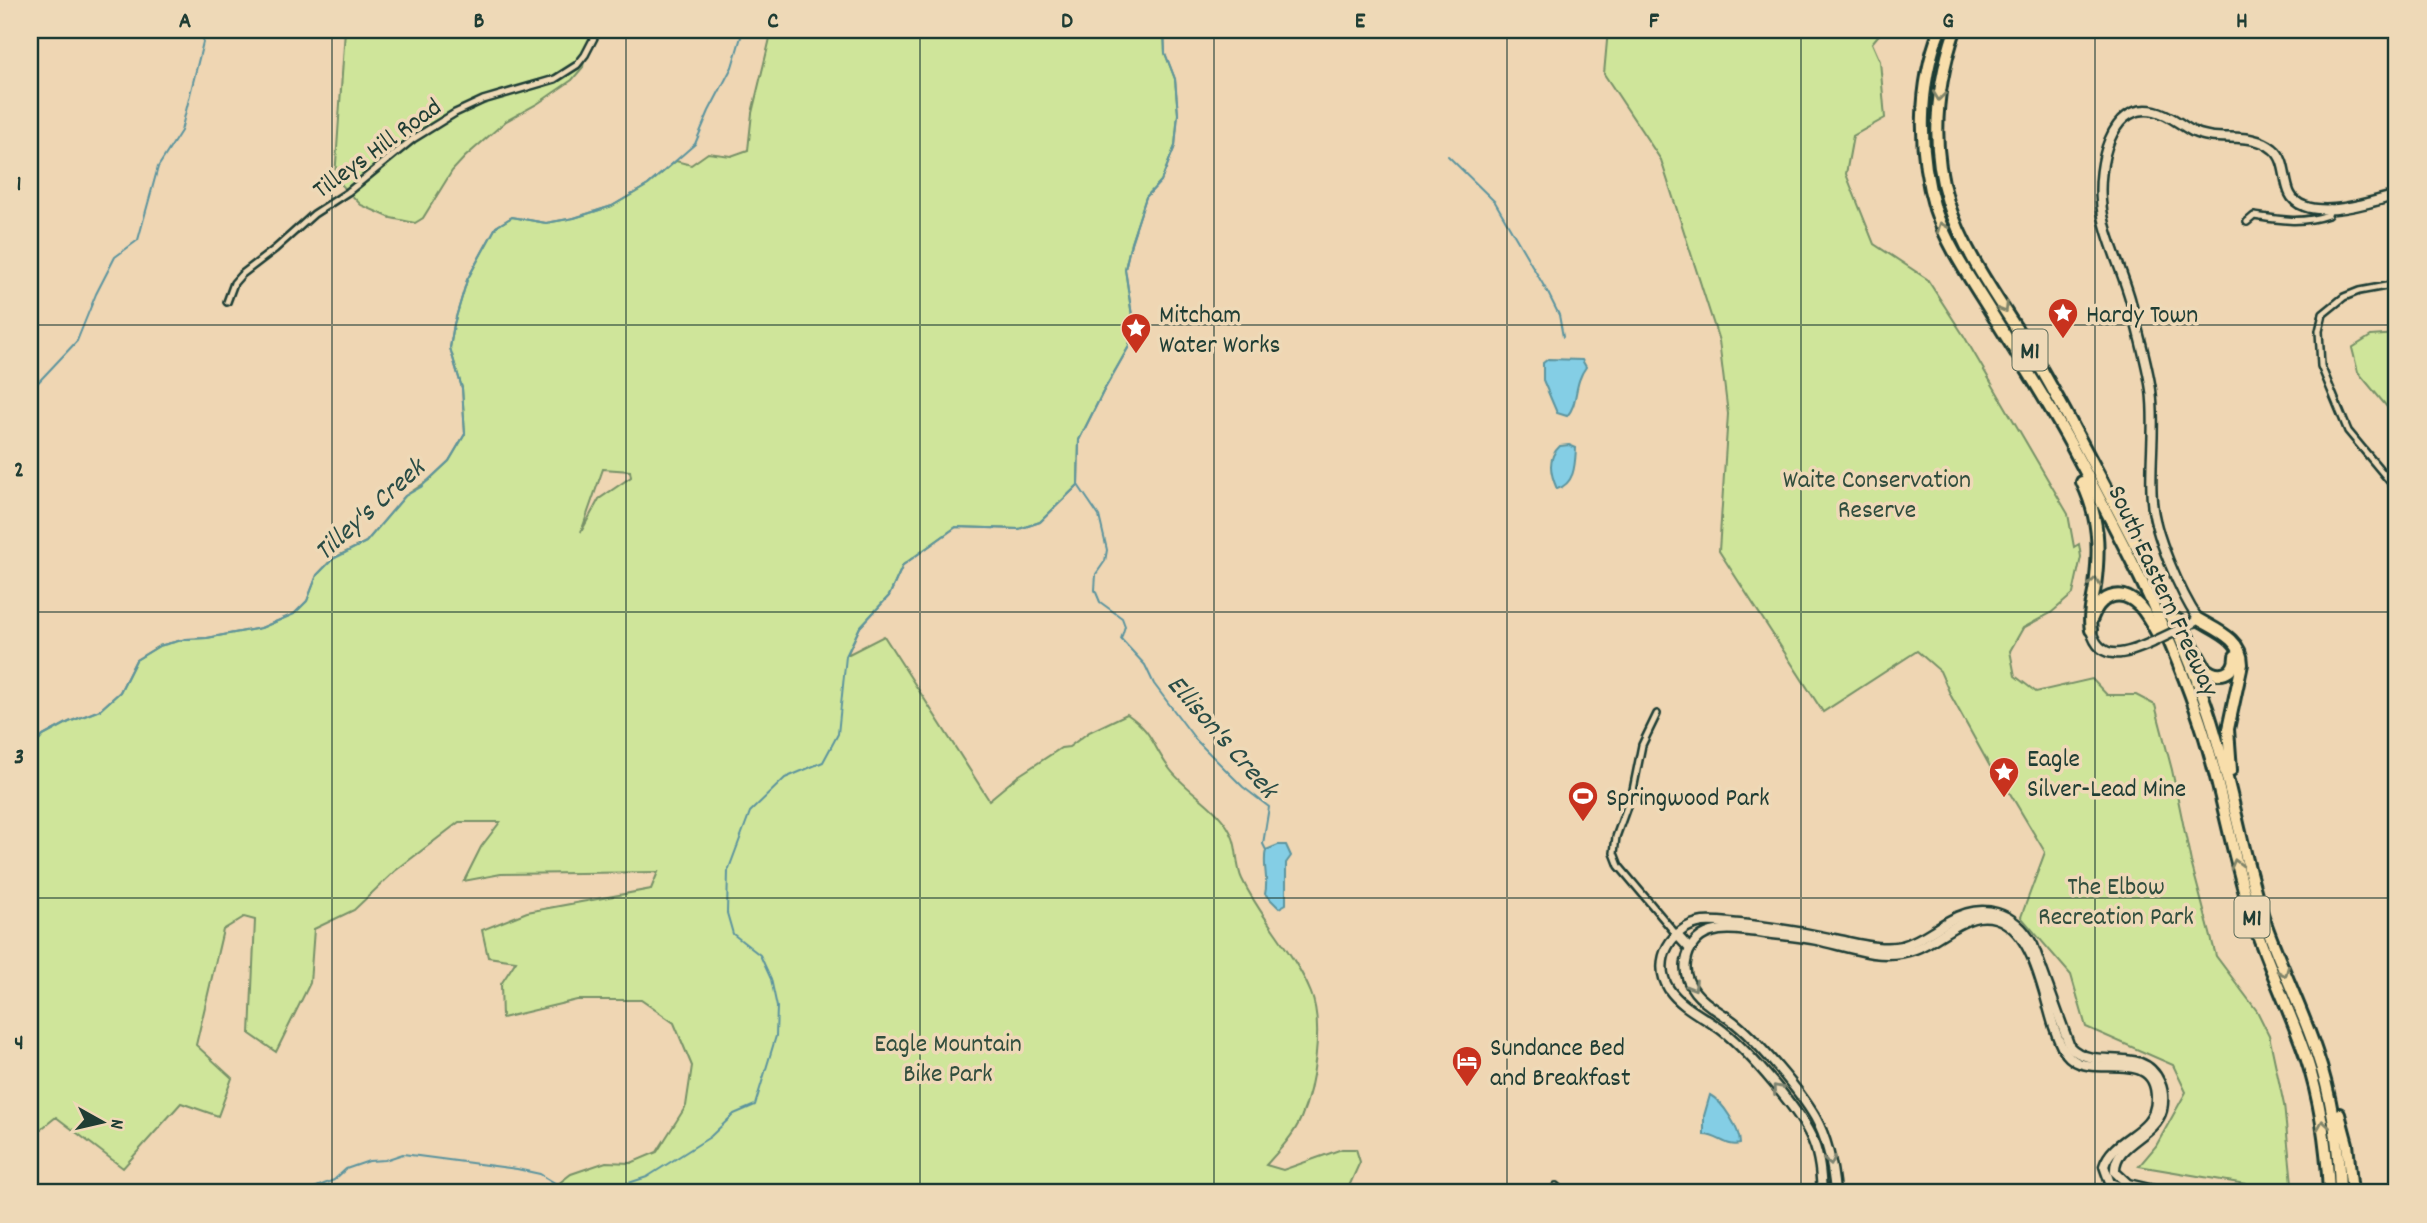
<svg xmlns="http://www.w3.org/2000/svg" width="2427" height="1223" font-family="Dekko,sans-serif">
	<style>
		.green { fill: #cfe59a; stroke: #779167; stroke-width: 2; fill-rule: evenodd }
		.water { fill: #84cee5; stroke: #5c949e; stroke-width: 2 }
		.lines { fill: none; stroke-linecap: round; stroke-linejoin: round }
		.stream { stroke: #5c949e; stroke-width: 2 }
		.street-casing { stroke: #1f3d34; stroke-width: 10 }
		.secondary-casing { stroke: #1f3d34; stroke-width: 13 }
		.highway-casing { stroke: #1f3d34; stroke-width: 16 }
		.street { stroke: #eed9b7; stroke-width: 5 }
		.secondary { stroke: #eed9b7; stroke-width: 8 }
		.highway { stroke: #f8deab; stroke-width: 10 }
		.secondary-bridge-casing { stroke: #1f3d34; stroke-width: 13; stroke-linecap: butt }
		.secondary-bridge { stroke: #eed9b7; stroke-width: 8 }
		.oneway { stroke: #81856a }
		.oneway2 { stroke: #7c836f }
		.grid { fill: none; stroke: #1f3d34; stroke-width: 2; stroke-opacity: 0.55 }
		.labels { text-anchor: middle; stroke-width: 7; stroke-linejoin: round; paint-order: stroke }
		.shield { fill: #eed9b7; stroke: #5d6c5b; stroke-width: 2 }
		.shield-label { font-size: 24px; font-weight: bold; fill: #1f3d34 }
		.street-label { font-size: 26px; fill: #1f3d34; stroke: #eed9b7 }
		.poi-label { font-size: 26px; fill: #1f3d34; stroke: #eed9b7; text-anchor: start }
		.park-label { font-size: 26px; fill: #314e3e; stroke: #eed9b7 }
		.water-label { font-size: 28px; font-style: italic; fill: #294c46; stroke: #eed9b7 }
		.neatline { fill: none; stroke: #1f3d34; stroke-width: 2.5 }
		.grid-label { font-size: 23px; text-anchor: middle; font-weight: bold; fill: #1f3d34 }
	</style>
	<rect width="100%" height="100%" fill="#efd6b3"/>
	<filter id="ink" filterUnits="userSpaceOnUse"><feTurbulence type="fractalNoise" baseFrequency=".0143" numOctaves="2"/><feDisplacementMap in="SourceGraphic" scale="14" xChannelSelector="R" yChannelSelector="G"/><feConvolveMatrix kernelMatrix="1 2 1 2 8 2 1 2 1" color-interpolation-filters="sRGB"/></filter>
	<g filter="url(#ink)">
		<g class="green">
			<path d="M 345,30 L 594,30 L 593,40 L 585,55 L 583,67 L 572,80 L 537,104 L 506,121 L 465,157 L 452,171 L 423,218 L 415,223 L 391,218 L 361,205 L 335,178 Z"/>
			<path d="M 772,30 L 1164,30 L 1165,53 L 1175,79 L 1178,114 L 1175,146 L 1161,181 L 1146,197 L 1131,243 L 1125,269 L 1134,329 L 1128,348 L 1103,392 L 1079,440 L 1078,485 L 1040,522 L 1019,529 L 956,527 L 903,565 L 889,596 L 860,627 L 847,655 L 884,636 L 989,800 L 1018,776 L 1061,748 L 1069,747 L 1089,732 L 1127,714 C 1153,732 1152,745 1169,768 C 1186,792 1222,808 1233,838 C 1238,851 1236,867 1242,879 C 1261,919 1295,953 1311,993 C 1324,1025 1314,1087 1301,1118 C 1294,1135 1278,1152 1266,1165 L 1283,1170 L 1342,1149 L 1356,1149 L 1360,1162 L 1346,1193 L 562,1193 L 565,1184 L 558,1184 L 571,1174 L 606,1162 L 631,1163 L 657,1152 L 686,1106 L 692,1066 L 674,1023 L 641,1000 L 577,1000 L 502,1018 L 501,984 L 516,961 L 488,957 L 482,930 L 527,912 L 651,889 L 658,872 L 501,874 L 464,881 L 481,847 L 500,822 L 459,822 L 395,871 L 354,910 L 314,929 L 310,983 L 276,1052 L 250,1034 L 255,920 L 244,917 L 223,930 L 196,1045 L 232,1078 L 218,1116 L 181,1103 L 123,1168 L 56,1117 L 30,1138 L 30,751 L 43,736 L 69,722 L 100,710 L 120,692 L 136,660 L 159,646 L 186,639 L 207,638 L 261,628 L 294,614 L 307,601 L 317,575 L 332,559 L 366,542 L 405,496 L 429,480 L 449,461 L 465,434 L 462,388 L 450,348 L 454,324 L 467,280 L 496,227 L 512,217 L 546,223 L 574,218 L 612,206 L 648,185 L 676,161 L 691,165 L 708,153 L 731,156 L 748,150 L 752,113 ZM 603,469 L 630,471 L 631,477 L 599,499 L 581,532 Z"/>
			<path d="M 1608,30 L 1883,30 L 1872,43 L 1880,61 L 1885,118 L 1853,136 L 1846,174 L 1874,244 L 1927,279 L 1964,336 L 2068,514 L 2074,547 L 2079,544 L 2081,557 L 2073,594 L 2051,613 L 2023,628 L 2010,651 L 2015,676 L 2036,692 L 2092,679 L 2107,695 L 2136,695 L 2155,705 L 2172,770 L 2191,862 L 2216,956 L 2257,1011 L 2269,1035 L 2284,1105 L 2293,1193 L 2277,1193 L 2257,1186 L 2139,1166 L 2156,1146 L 2186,1092 L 2173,1065 L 2086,1027 L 2071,975 L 2021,917 L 2045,852 L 1999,775 L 1992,770 L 1951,696 L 1940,671 L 1917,651 L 1823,712 L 1719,551 L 1728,414 L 1719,341 L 1661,160 L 1604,74 Z"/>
			<path d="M 2397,334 L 2397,419 L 2358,372 L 2352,348 L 2371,336 Z"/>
		</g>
		<g class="water">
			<path d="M 1548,359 L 1582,360 L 1586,367 C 1573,384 1579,403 1567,416 L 1557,413 L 1543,380 L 1543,363 Z"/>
			<path d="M 1569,445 L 1576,448 C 1575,464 1575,484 1557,489 C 1550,473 1547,458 1560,446 Z"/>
			<path d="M 1278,845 L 1286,845 L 1291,856 L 1286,863 L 1286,904 L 1279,908 L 1265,894 C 1269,878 1262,865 1266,850 Z"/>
			<path d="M 1710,1095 C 1723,1102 1740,1129 1740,1144 C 1727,1148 1718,1135 1704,1135 L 1704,1116 Z"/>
		</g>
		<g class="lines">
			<g class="stream">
				<path d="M 1164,30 L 1165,53 L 1175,79 L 1178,114 L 1175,146 L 1161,181 L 1146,197 L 1131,243 L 1125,269 L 1134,329 L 1128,348 L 1103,392 L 1079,440 L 1078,485 L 1099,516 L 1107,550 L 1105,561 L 1096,574 L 1095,590 L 1100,602 L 1122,618 L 1125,626 L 1121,639 L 1145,665 L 1154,684 L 1196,740 L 1243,787 L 1269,807 L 1263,844 L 1266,850"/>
				<path d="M 1448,156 L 1495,202 L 1548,293 L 1559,315 L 1563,337"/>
				<path d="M 30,391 L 77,341 L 96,294 L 115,257 L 138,240 L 158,167 L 181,131 L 206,30"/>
				<path d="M 30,751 L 43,736 L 69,722 L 100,710 L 120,692 L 136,660 L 159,646 L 186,639 L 207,638 L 261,628 L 294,614 L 307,601 L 317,575 L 333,559 L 366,542 L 405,496 L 421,487 L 449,461 L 465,434 L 462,388 L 450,348 L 454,324 L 467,280 L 496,227 L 512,217 L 546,223 L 574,218 L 612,206 L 648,185 L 695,144 L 709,111 L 732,67 L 743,30"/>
				<path d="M 302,1193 L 334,1180 L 346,1169 L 369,1161 L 385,1160 L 403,1154 L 517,1169 L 540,1174 L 555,1183 L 587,1193"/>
				<path d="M 598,1193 L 647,1177 L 710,1137 L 734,1114 L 755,1105 L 776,1036 L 777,1007 L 771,979 L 760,955 L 733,934 L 727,913 L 728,871 L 750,812 L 785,778 L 823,762 L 838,734 L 846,656 L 860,627 L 889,596 L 903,565 L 956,527 L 1019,529 L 1040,522 L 1078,485"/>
			</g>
			<g class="street-casing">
				<g id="street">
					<path d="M 2247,222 L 2254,216 C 2280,220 2302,224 2328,215 L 2330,208"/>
					<path d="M 2397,284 L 2359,291 L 2344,297 L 2323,314 L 2319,331 L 2321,366 L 2348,431 L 2397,490"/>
					<path d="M 227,302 L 234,283 L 241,275 L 275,249 L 314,214 L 348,192 L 413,139 L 455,113 L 483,100 L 555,79 L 577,65 L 585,55 L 598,30"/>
					<path d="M 1657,714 L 1642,745 L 1633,790 L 1616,837 L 1614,853 L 1619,866 L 1676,934"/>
					<path d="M 1556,1186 L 1563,1193"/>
				</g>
			</g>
			<g class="secondary-casing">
				<g id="secondary">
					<path d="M 2194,622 L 2198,619 C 2180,592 2154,533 2152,501 C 2149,464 2156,427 2151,390 C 2147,361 2137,331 2131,302 C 2123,271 2103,233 2101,201 C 2098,168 2109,101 2155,111 C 2169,114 2179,124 2192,131 C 2217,144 2251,130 2273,149 C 2292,164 2278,197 2304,206 C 2330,216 2371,202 2397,195"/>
					<path d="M 2091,630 C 2100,665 2129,653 2153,642"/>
					<path d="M 1676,934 L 1690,949"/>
					<path d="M 1822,1193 C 1821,1175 1820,1158 1813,1141 C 1801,1111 1749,1052 1723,1031 C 1705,1017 1682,1008 1669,989 C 1651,961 1672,926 1703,922 C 1715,921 1728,923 1740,924 C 1772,927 1803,932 1834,939 C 1856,943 1880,951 1902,946 C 1920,941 1933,930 1949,921 C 1983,901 2015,912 2033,945 L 2070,1047 C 2095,1073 2143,1042 2160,1083 C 2164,1092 2164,1100 2162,1110 C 2155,1137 2113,1143 2115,1172 L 2128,1184 L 2166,1193"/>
					<path d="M 1835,1193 C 1833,1167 1828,1140 1815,1117 C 1800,1091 1759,1043 1736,1024 C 1723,1013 1706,1006 1695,992 C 1688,983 1684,973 1686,962 C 1688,948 1697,936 1711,932 C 1727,927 1743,931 1759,932 C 1778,935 1797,936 1817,940 C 1835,944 1854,950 1873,953 C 1888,955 1902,954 1915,949 C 1945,938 1972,902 2006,923 C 2035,941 2044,996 2054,1027 C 2058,1038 2062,1052 2072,1059 C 2095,1078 2157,1047 2156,1099 C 2156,1134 2113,1136 2104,1166 L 2110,1183 L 2137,1193"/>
				</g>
			</g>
			<g class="highway-casing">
				<g id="highway">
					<path d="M 1940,30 C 1918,85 1918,152 1935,209 C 1947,245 1969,277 1989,309 C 2016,353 2045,397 2070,443 C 2116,529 2164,618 2196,710 C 2220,777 2230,849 2252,917 C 2267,965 2290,1010 2306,1057 C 2321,1102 2327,1147 2329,1193"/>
					<path d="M 1955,30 C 1936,86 1930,144 1948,202 C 1965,256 2001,303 2030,350 C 2052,386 2071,423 2091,460 C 2134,541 2179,624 2208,711 C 2230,776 2240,845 2261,911 C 2277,959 2300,1004 2316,1051 C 2332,1097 2339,1145 2340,1193"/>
					<path d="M 2082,482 C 2099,517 2100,548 2095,586 C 2093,601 2088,614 2091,630"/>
					<path d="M 2092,618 C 2096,608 2100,601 2110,597 C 2134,588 2149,618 2158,635"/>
					<path d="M 2198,619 C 2216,630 2242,639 2242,664 L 2228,729 L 2231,770"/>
					<path d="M 2178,620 L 2205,668 C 2218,679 2235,675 2235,656"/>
					<path d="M 2339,1114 L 2347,1144 L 2352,1193"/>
				</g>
			</g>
			<use href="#street" class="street"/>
			<use href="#secondary" class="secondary"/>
			<use href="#highway" class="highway"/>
			<g class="secondary-bridge-casing">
				<path id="secondary-bridge" d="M 2153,642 L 2191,624"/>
			</g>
			<use href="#secondary-bridge" class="secondary-bridge"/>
		</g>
		<defs><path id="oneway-chevron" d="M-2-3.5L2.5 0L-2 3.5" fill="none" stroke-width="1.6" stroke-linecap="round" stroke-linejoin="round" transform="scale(1.75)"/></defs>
		<g class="oneway">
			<use href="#oneway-chevron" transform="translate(1939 96) rotate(97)"/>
			<use href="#oneway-chevron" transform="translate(1942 227) rotate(-112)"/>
			<use href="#oneway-chevron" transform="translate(2004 308) rotate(58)"/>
			<use href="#oneway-chevron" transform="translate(2095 582) rotate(-82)"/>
			<use href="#oneway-chevron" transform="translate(2236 864) rotate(-105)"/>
			<use href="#oneway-chevron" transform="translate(2284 972) rotate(68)"/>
			<use href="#oneway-chevron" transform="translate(2323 1125) rotate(-99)"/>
		</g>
		<g class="oneway2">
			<use href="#oneway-chevron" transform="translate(1693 986) rotate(59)"/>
			<use href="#oneway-chevron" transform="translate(1777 1089) rotate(-131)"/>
			<use href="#oneway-chevron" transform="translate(1830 1161) rotate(78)"/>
		</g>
	</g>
	<path class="grid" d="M 332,30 L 332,1193M 626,30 L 626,1193M 920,30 L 920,1193M 1214,30 L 1214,1193M 1507,30 L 1507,1193M 1801,30 L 1801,1193M 2095,30 L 2095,1193M 30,325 L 2397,325M 30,612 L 2397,612M 30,898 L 2397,898"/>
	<defs>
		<g id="sight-pin" transform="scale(1.575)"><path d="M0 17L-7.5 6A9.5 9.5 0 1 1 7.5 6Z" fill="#c8321e" stroke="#eed9b7"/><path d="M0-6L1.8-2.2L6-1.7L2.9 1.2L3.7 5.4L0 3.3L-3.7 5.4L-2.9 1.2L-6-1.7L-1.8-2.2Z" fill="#fff"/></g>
		<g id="stadium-pin" transform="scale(1.575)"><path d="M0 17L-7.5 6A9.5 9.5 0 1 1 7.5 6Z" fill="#c8321e" stroke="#eed9b7"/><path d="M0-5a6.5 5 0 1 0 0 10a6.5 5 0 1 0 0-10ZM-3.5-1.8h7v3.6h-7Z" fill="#fff"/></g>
		<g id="hotel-pin" transform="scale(1.575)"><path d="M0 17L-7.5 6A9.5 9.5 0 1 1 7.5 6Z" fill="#c8321e" stroke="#eed9b7"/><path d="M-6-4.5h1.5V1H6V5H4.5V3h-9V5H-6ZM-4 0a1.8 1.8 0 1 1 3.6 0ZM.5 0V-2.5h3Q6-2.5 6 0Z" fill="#fff"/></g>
	</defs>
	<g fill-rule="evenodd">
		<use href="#sight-pin" x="2063" y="313"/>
		<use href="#sight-pin" x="1136" y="328"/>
		<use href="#sight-pin" x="2004" y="772"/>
		<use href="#stadium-pin" x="1583" y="796"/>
		<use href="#hotel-pin" x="1467" y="1061"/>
	</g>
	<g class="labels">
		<g class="shield">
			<rect x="2012.5" y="329.5" width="35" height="41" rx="5"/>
			<rect x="2234.5" y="896.5" width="35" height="41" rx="5"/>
		</g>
		<g class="shield-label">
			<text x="2030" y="358">M1</text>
			<text x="2252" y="925">M1</text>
		</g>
		<g class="street-label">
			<text transform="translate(376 147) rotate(-36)" y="9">Tilleys Hill Road</text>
			<text transform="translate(2165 590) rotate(65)" y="9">South Eastern Freeway</text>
		</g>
		<g class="poi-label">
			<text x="1159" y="322">Mitcham<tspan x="1159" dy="30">Water Works</tspan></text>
			<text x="2086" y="322">Hardy Town</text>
			<text x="2027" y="766">Eagle<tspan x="2027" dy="30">Silver-Lead Mine</tspan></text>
			<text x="1606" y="805">Springwood Park</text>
			<text x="1490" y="1055">Sundance Bed<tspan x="1490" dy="30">and Breakfast</tspan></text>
		</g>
		<g class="park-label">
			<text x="1877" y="487">Waite Conservation<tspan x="1877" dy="30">Reserve</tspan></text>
			<text x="2116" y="894">The Elbow<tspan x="2116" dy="30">Recreation Park</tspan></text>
			<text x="948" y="1051">Eagle Mountain<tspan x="948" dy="30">Bike Park</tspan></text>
		</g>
		<g class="water-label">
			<text transform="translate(368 508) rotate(-42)" y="10">Tilley's Creek</text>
			<text transform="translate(1224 735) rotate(49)" y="10">Ellison's Creek</text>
		</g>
	</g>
	<rect width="2427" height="1223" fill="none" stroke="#eed9b7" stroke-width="77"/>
	<g transform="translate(102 1122) rotate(98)" stroke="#eed9b7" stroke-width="5" paint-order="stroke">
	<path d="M0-5L12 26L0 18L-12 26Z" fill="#1f3d34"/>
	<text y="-10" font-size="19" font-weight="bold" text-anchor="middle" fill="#1f3d34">N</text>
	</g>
	<rect x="38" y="38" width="2350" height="1146" class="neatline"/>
	<g class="grid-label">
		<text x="185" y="27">A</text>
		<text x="479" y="27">B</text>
		<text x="773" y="27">C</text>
		<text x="1067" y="27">D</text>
		<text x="1360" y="27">E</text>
		<text x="1654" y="27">F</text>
		<text x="1948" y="27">G</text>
		<text x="2242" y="27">H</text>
		<text x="19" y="190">1</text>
		<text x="19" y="476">2</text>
		<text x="19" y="763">3</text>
		<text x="19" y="1049">4</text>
	</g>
</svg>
